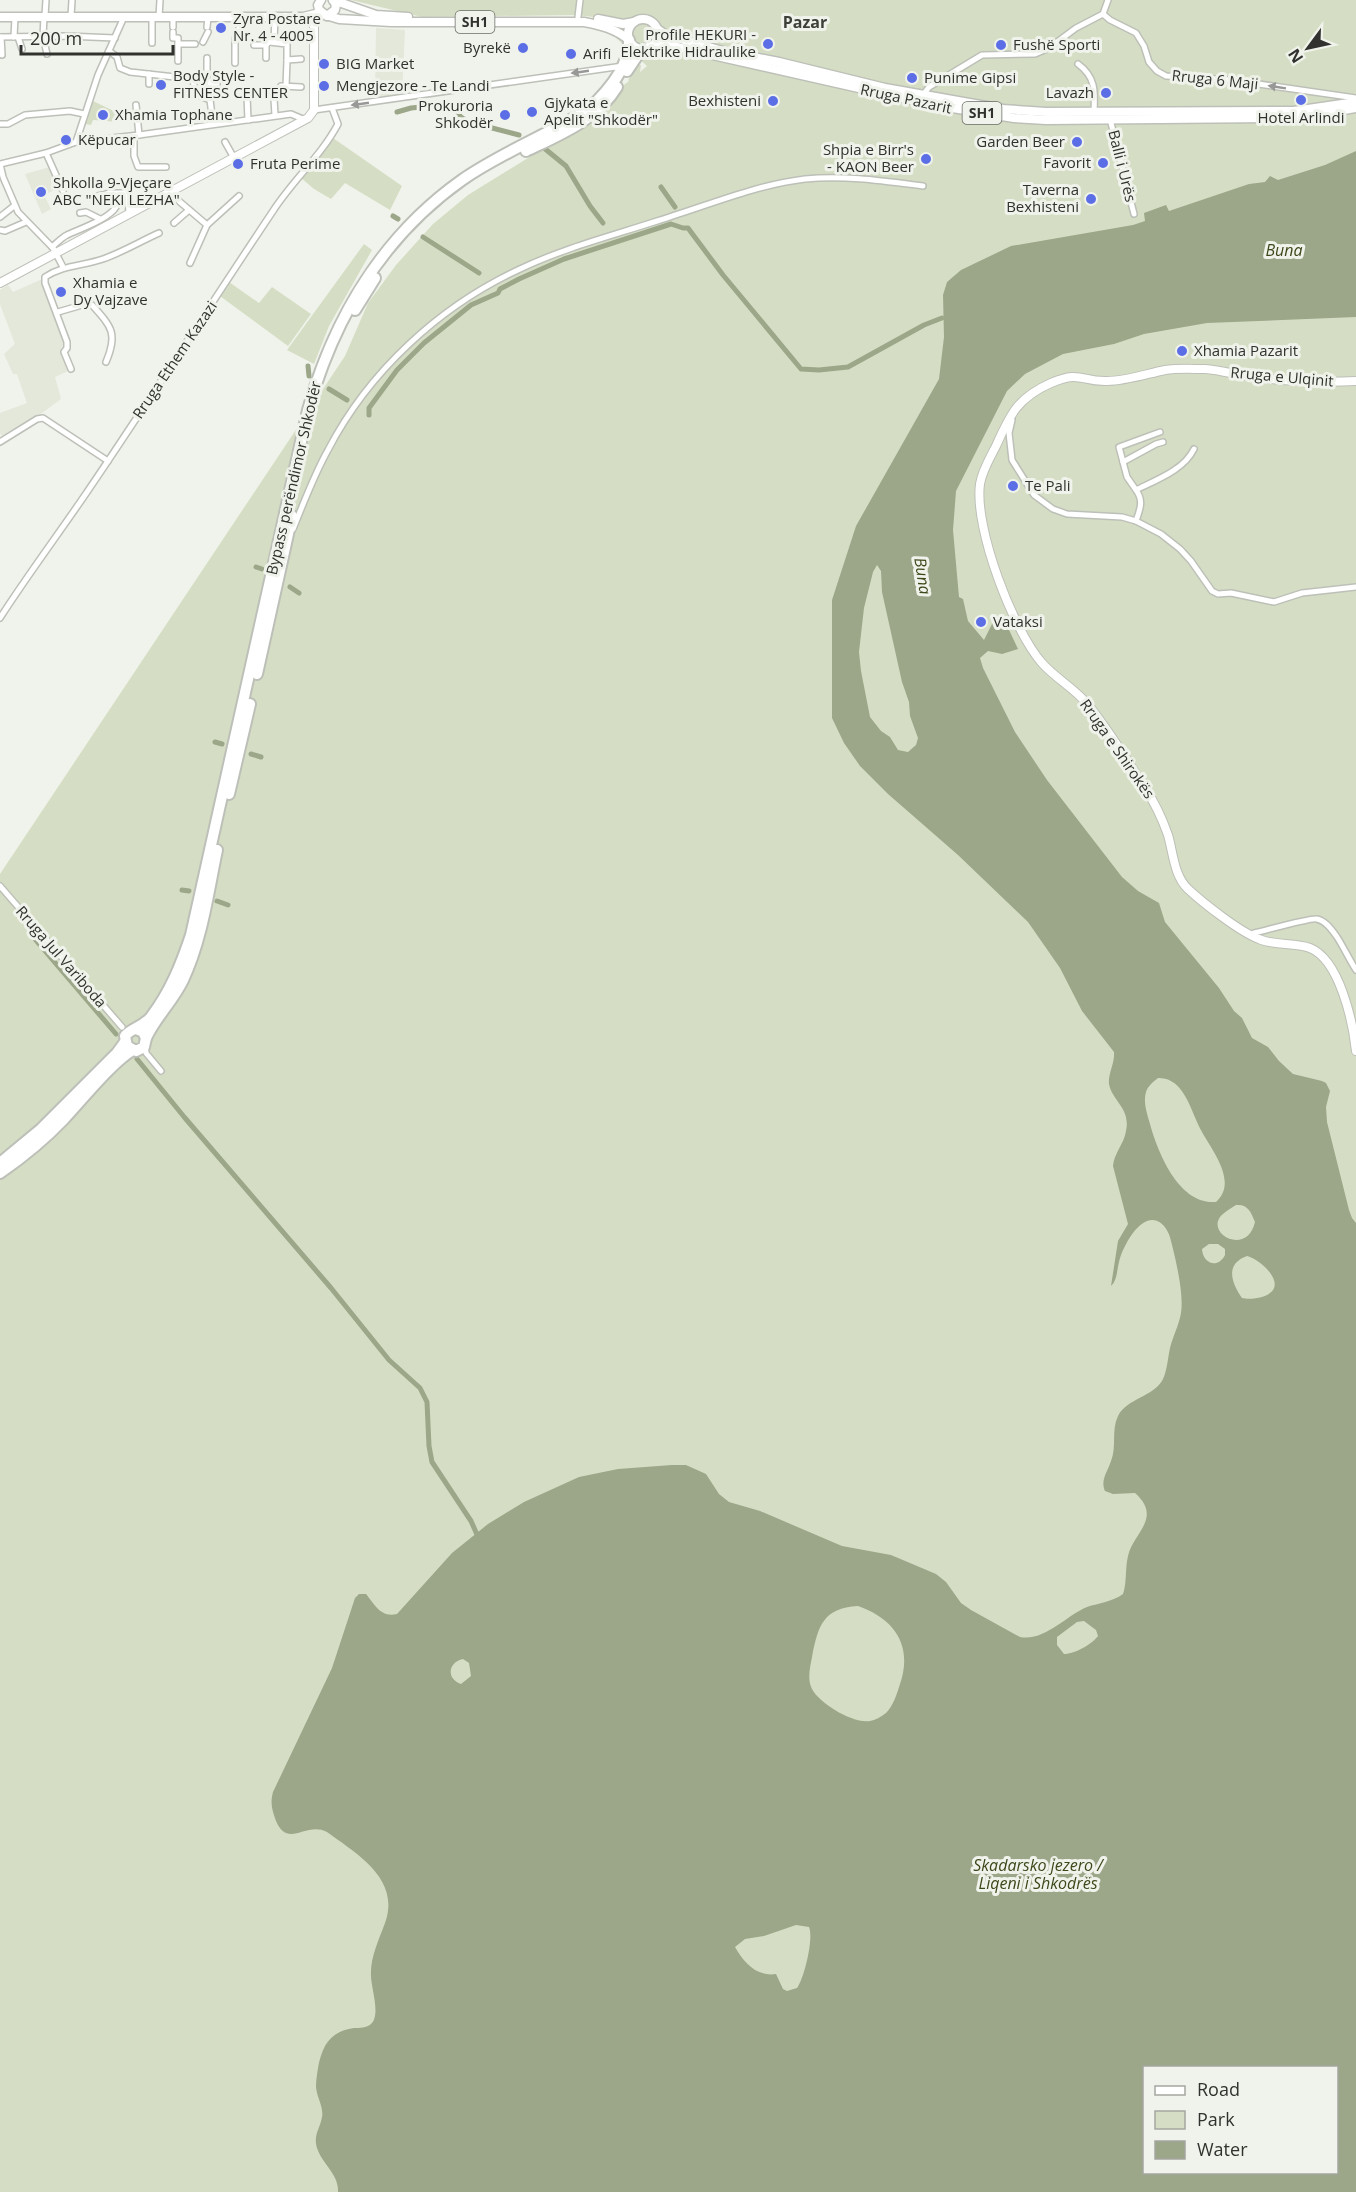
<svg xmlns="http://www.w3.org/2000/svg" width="1356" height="2192" font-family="'Open Sans',sans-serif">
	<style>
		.built { fill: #e3e8da }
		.green { fill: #d5dec4; fill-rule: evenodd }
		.water { fill: #9ca689; fill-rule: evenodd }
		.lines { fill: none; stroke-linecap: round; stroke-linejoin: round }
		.canal { stroke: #9ca689; stroke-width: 5 }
		.street-casing { stroke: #bdc0b8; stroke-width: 8 }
		.secondary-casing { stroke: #bdc0b8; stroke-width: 10 }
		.primary-casing { stroke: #bdc0b8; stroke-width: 11 }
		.highway-casing { stroke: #bdc0b8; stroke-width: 14 }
		.street { stroke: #fff; stroke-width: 5 }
		.secondary { stroke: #fff; stroke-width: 8 }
		.primary { stroke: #fff; stroke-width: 8 }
		.highway { stroke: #fff; stroke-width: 10 }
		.oneway { fill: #989897 }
		.poi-dot { fill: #5b6ee5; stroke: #f0f3eb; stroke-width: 2 }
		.labels { text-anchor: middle; stroke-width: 6; stroke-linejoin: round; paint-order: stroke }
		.shield { fill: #f0f3eb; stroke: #6a6c67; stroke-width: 1.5 }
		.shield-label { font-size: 14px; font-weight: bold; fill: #31322f }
		.poi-label { font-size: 15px; fill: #31322f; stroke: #f0f3eb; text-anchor: start }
		.street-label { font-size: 15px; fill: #31322f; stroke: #f0f3eb }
		.neighbourhood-label { font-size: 16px; font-weight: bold; fill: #3d3f39; stroke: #f0f3eb }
		.water-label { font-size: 16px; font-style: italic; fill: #3b4819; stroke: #f0f3eb }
	</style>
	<rect width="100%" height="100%" fill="#f0f3eb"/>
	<g class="built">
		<path d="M 376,28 L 405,30 L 402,94 L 375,98 Z"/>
		<path d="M 50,167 L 59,188 L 44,195 L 51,209 L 42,214 L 25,174 Z"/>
		<path d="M 40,280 L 43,280 L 65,346 L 61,347 L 68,371 L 55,377 L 61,399 L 42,413 L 2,436 L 0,433 L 0,413 L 27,403 L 17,374 L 13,374 L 4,354 L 15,344 L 0,304 L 0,290 L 8,285 L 13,292 Z"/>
	</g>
	<g class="green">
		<path d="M 351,0 L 1356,0 L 1356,2192 L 0,2192 L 0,874 L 345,356 L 368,303 L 396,265 L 433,224 L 468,195 L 528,158 L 629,81 L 628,80 L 639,65 L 641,65 L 640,72 L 647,66 L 593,17 L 577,15 L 422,17 ZM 1144,2068 L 1336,2068 L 1336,2172 L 1144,2172 Z"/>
		<path d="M 93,101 L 118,113 L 119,122 L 93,120 L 91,125 L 85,124 Z"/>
		<path d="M 333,138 L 402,186 L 390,210 L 345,183 L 331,199 L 314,189 L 300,177 L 322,154 Z"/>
		<path d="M 364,244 L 372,250 L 329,326 L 314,364 L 287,350 Z"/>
		<path d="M 229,282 L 259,303 L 272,287 L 311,314 L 288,346 L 220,296 Z"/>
	</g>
	<path class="water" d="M 1356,151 L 1356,317 L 1207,323 L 1144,334 L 1114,344 L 1063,354 L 1025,374 L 1007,391 L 956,491 L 953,530 L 959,597 L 963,599 L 968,621 L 984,640 L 993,622 L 1002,615 L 1018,649 L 1002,654 L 988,651 L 980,658 L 983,668 L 1015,732 L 1047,780 L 1122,877 L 1138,891 L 1159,903 L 1165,922 L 1219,988 L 1234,1011 L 1242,1018 L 1252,1038 L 1268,1047 L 1279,1061 L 1293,1074 L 1322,1081 L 1326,1083 L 1330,1091 L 1326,1107 L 1327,1122 L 1349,1210 L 1352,1218 L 1356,1223 L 1356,2192 L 338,2192 C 339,2174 322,2164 317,2148 C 313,2135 320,2129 322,2117 C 324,2107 316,2096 316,2086 C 316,2081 317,2074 318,2068 C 322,2046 330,2031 354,2028 C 359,2028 367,2028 371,2024 C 381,2015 371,1988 371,1976 C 370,1957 379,1940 385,1923 C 401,1879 357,1854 327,1832 C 306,1821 288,1849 276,1821 C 272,1810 270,1803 273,1792 L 332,1668 L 355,1598 L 359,1594 L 366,1594 C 375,1605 381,1618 397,1614 L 452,1553 L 488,1524 L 524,1502 L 579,1477 L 618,1469 L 672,1465 L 686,1465 L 706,1474 L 719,1494 L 729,1502 L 760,1511 L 842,1546 L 891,1555 L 936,1574 L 946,1582 L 961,1603 L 971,1610 L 1020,1637 C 1044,1642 1067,1615 1087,1607 C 1099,1603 1112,1602 1123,1594 C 1127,1583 1125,1568 1128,1556 C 1133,1533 1163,1518 1135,1493 L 1113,1494 L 1105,1491 C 1100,1480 1108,1471 1111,1461 C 1117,1447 1111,1430 1118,1416 C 1127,1398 1154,1397 1163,1379 C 1167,1371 1168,1357 1170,1348 C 1173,1336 1179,1325 1181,1313 C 1184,1295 1176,1260 1171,1241 C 1169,1230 1160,1216 1147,1221 C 1134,1226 1122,1249 1119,1262 C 1117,1270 1117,1281 1111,1286 L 1118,1241 L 1128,1224 L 1113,1166 C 1114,1153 1124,1144 1126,1131 C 1131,1108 1112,1101 1109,1084 C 1108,1073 1115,1063 1114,1052 L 1082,1011 L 1060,968 L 1028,922 L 958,855 L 888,794 L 860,766 L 844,743 L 832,718 L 832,600 L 856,526 L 939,379 L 944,337 L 943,295 L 947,282 L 961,270 L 1011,246 L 1133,225 L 1145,221 L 1144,213 L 1166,205 L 1169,211 L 1249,184 L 1265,182 L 1270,176 L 1278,180 L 1325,165 ZM 877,565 L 881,571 L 882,592 L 902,682 L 909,702 L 910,716 L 918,738 L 916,745 L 908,752 L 898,750 L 890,737 L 881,731 L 870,717 L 861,671 L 859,652 L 864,608 L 873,572 ZM 1158,1078 C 1185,1077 1191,1113 1202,1132 C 1213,1152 1238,1182 1216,1202 C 1179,1205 1158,1153 1150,1124 C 1147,1114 1143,1102 1146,1092 C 1148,1086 1153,1082 1158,1078 ZM 1236,1205 C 1248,1204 1251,1212 1255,1222 C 1248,1253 1213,1238 1218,1221 C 1220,1214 1230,1209 1236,1205 ZM 1209,1244 L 1218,1244 L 1225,1249 L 1225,1255 C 1218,1269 1203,1264 1202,1249 ZM 1247,1256 C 1257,1258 1279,1276 1274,1288 C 1270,1298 1251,1300 1242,1298 C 1231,1282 1225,1264 1247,1256 ZM 858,1606 C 895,1619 913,1646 900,1684 C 897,1694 893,1706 886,1713 C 881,1717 875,1720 870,1721 C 853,1724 819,1703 812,1689 C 807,1679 810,1668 812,1657 C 818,1626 823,1608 858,1606 ZM 1084,1621 L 1096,1630 L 1098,1636 C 1092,1644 1075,1654 1064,1654 L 1057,1645 L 1057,1637 L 1077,1622 ZM 463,1659 L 469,1663 L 471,1676 L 461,1684 C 446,1679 448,1662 463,1659 ZM 796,1925 L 809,1927 C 814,1938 804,1979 797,1988 L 787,1991 L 783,1989 L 776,1974 C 757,1977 744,1963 735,1947 L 745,1939 L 764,1936 ZM 1144,2068 L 1336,2068 L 1336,2172 L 1144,2172 Z"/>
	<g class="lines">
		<g class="canal">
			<path d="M 397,112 L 411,108 L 450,104 L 461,117 L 469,122 L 519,135"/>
			<path d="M 544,148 L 566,166 L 590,206 L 603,223"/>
			<path d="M 661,187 L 675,207"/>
			<path d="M 393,216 L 398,219"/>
			<path d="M 423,237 L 479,273"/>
			<path d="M 308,366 L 309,376"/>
			<path d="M 329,389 L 347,400"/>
			<path d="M 369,415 L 369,408 L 397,370 L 424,343 L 471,305 L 498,293 L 500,289 L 519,279 L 564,259 L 671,224 L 683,228 L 688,228 L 723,275 L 801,369 L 819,370 L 848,367 L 924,325 L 942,318"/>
			<path d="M 256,567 L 262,569"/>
			<path d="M 290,587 L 299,593"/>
			<path d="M 215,742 L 222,744"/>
			<path d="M 251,754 L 261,757"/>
			<path d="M 182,890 L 189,891"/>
			<path d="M 217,901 L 228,905"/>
			<path d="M 34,938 L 116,1034"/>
			<path d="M 137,1059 L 185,1118 L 331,1288 L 389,1360 L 420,1388 L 427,1402 L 429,1446 L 432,1462 L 471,1521 L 479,1539"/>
		</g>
		<g class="street-casing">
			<g id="street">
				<path d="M 1103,14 L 1110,20 L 1136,33 L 1144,46 L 1149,62 L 1157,71 L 1166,76 L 1231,80 L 1356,98"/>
				<path d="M 44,16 L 43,37 L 47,54"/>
				<path d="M 45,16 L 46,0"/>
				<path d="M 71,16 L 72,0"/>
				<path d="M 159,17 L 160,0"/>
				<path d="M 173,17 L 173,27"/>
				<path d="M 578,17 L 580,0"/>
				<path d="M 207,27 L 208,17"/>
				<path d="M 173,32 L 173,38 L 178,38 L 178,61"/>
				<path d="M 0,37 L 66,36 L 115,38"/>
				<path d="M 1,37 L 2,55"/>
				<path d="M 14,37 L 15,17"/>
				<path d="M 18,37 L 22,49"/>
				<path d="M 203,42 L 208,32"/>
				<path d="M 274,42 L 275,17"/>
				<path d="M 152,43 L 152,17"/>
				<path d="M 178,44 L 195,44"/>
				<path d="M 254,45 L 266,45"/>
				<path d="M 109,51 L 117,57 L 120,68 L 130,72 L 193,79 L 195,94 L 210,100 L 212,115"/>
				<path d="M 266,58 L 266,45 L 269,42 L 287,44 L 287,60"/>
				<path d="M 235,63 L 235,39 L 239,39 L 239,17"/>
				<path d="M 1078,64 C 1096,77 1095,92 1094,112"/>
				<path d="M 149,74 L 149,84"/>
				<path d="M 193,79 L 207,80 L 207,58"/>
				<path d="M 207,80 L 210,84 L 217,84"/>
				<path d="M 286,87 L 287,60 L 301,59"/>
				<path d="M 923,95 L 929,87 L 982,55 L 1035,54 L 1049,48 L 1076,28 L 1103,14 L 1108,0"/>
				<path d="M 247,96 L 248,120"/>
				<path d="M 136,105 L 139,135"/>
				<path d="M 314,110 L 623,66"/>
				<path d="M 275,115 L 274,99 L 281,86 L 301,87"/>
				<path d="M 1110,119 L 1134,214"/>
				<path d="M 0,124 L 8,124 L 25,115 L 70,111 L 84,114"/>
				<path d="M 134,136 L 134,156 L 138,167 L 166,167"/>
				<path d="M 76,142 L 98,75 L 124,17"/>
				<path d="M 225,142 L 234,158"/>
				<path d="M 46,153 L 63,191"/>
				<path d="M 171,192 L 180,202 L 207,225"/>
				<path d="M 98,196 L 110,193 L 128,193 L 129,214"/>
				<path d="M 80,213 L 86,212 L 100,219"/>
				<path d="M 0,217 L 14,206"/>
				<path d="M 174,223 L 189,210"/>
				<path d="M 0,230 L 5,231 L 26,222"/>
				<path d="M 52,247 C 57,243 61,238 67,235 C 80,229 109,219 116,207"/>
				<path d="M 190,263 L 207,225 L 239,196"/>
				<path d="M 63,267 L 53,248 L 18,212 L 3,177 L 0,164 L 46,153 L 76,142 L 139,135 L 291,114 L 305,120"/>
				<path d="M 58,312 L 82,305 L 92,305 C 112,327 118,334 106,362"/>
				<path d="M 71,369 L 64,352 L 67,348 L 67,342 L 45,283 L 45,277 C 63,265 83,266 103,259 C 123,252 141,241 159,233"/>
				<path d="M 1012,420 L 1009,433 L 1012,460 L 1034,495 L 1053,509 L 1067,514 L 1122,517 L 1136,521 L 1161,534 L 1180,549 L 1191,561 L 1212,591 L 1218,594 L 1231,593 L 1274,602 L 1302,593 L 1356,587"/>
				<path d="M 1160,432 L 1119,447 L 1123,462 L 1156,444 L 1163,442"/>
				<path d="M 0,442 L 37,419 L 43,418 L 108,461"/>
				<path d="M 1123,462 L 1127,477 L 1136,490 C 1156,480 1184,470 1194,449"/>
				<path d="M 1136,490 C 1144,501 1140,509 1136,521"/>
				<path d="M 293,529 C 304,502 314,475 328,450 C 369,371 440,306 520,269 C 564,248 611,236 657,221 C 706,206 755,185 805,179 C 845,175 884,181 923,186"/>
				<path d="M 0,618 C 27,576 57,536 85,495 C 149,401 210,305 273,211 C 293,180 321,156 338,124 L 332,108"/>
				<path d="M 0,886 L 122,1027"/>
				<path d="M 1252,936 L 1254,933 C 1264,931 1312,917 1317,919 C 1326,921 1332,930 1337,937 C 1344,948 1349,959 1356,970"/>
				<path d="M 145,1045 L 146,1053 L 161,1071"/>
			</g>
		</g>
		<g class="secondary-casing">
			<g id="secondary">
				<path d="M 0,283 L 308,118 L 314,110 L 314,25 L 322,14"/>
				<path d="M 1356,381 C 1321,383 1286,381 1251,377 C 1236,375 1221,370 1205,369 C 1192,369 1178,368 1165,370 C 1146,374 1126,381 1107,381 C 1081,382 1081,370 1051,383 C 1017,398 1010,415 996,446 C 990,458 982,471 980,484 C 974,528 1013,630 1042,663 C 1056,679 1076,689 1089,706 C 1110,732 1127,760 1145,788 C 1155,803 1162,818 1168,835 C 1173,852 1174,876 1188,889 C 1203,903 1240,932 1259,939 C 1275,946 1294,942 1310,948 C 1340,960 1353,1023 1356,1051"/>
			</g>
		</g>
		<g class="primary-casing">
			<g id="primary">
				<path d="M 321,0 L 318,5 L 319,10 L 327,16 L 335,10 L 336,5 L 333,0"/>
				<path d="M 333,0 L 376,15 L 408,17"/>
				<path d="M 329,16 L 339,19 L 391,22 L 584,22 C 601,25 616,29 629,40"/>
				<path d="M 0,17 L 303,17 L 320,13"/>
				<path d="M 598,19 L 623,24 L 634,22"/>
				<circle cx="643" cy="34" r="15"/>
				<path d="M 656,28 L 666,35 L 723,51 L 779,62 L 885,88 L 1003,109 L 1046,112 L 1294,111 L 1356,102"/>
				<path d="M 652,46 L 668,45 L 934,105 L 1014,118 L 1046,120 L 1276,118 L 1309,116 L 1356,108"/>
			</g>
		</g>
		<g class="highway-casing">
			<g id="highway">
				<path d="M 627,71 L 637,56 L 648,48"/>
				<path d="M 526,151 C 559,135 597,120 617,87"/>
				<path d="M 355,310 L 375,278"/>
				<path d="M 257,674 L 292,516"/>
				<path d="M 229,794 L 250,704"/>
				<path d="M 136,1029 L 143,1032 L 146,1038 L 144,1047 L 136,1051 L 127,1046 L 125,1036 C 131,1028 143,1027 151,1017 C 170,992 181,965 191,935 L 308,410 C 334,318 383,236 462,180 C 502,152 548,135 589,109 C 607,92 630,67 629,40"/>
				<path d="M 146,1038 C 155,1018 173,1001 183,980 C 202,940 208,893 217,850"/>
				<path d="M 0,1163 L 41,1129 L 117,1053 L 125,1042"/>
				<path d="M 0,1173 C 23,1157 45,1139 64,1119 C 80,1102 114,1060 133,1050"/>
			</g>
		</g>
		<use href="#street" class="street"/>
		<use href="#secondary" class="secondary"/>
		<use href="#primary" class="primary"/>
		<use href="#highway" class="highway"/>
	</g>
	<defs><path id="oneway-solid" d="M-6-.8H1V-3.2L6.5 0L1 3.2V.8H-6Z" transform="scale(1.5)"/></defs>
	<g class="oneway">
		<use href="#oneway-solid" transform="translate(580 72) rotate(172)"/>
		<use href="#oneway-solid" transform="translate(1277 87) rotate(-171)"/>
		<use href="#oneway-solid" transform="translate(360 104) rotate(172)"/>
	</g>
	<g class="poi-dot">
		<circle cx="221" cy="28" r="6"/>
		<circle cx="768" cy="44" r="6"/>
		<circle cx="1001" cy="45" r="6"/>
		<circle cx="523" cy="48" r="6"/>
		<circle cx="571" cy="54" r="6"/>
		<circle cx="324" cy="64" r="6"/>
		<circle cx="912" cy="78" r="6"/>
		<circle cx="161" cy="85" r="6"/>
		<circle cx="324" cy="86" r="6"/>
		<circle cx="1106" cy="93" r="6"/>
		<circle cx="1301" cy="100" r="6"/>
		<circle cx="773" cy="101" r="6"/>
		<circle cx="532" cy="112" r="6"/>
		<circle cx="103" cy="115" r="6"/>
		<circle cx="505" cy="115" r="6"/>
		<circle cx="66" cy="140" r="6"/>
		<circle cx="1077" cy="142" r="6"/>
		<circle cx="926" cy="159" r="6"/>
		<circle cx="1103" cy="163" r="6"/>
		<circle cx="238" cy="164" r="6"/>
		<circle cx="41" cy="192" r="6"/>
		<circle cx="1091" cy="199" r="6"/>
		<circle cx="61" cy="292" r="6"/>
		<circle cx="1182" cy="351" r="6"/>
		<circle cx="1013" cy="486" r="6"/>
		<circle cx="981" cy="622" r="6"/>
	</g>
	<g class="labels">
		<g class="shield">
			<rect x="455.5" y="11" width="39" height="22" rx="4.5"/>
			<rect x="962.5" y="102" width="39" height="22" rx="4.5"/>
		</g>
		<g class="shield-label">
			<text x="475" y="27">SH1</text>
			<text x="982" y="118">SH1</text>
		</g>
		<g class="poi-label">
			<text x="233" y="24">Zyra Postare<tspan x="233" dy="17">Nr. 4 - 4005</tspan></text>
			<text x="756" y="40" text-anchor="end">Profile HEKURI -<tspan x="756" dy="17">Elektrike Hidraulike</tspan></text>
			<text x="1013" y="50">Fushë Sporti</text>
			<text x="511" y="53" text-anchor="end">Byrekë</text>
			<text x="583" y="59">Arifi</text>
			<text x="336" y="69">BIG Market</text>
			<text x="173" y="81">Body Style -<tspan x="173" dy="17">FITNESS CENTER</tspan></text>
			<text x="924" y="83">Punime Gipsi</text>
			<text x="336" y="91">Mengjezore - Te Landi</text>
			<text x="1094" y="98" text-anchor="end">Lavazh</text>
			<text x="761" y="106" text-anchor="end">Bexhisteni</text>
			<text x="544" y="108">Gjykata e<tspan x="544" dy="17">Apelit "Shkodër"</tspan></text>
			<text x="493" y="111" text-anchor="end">Prokuroria<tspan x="493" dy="17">Shkodër</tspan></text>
			<text x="115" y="120">Xhamia Tophane</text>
			<text x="1301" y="123" text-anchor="middle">Hotel Arlindi</text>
			<text x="78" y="145">Këpucar</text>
			<text x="1065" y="147" text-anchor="end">Garden Beer</text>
			<text x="914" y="155" text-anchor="end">Shpia e Birr's<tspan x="914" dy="17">- KAON Beer</tspan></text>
			<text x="1091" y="168" text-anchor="end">Favorit</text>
			<text x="250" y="169">Fruta Perime</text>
			<text x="53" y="188">Shkolla 9-Vjeçare<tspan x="53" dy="17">ABC "NEKI LEZHA"</tspan></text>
			<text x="1079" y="195" text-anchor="end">Taverna<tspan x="1079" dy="17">Bexhisteni</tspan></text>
			<text x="73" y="288">Xhamia e<tspan x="73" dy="17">Dy Vajzave</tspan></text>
			<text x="1194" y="356">Xhamia Pazarit</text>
			<text x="1025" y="491">Te Pali</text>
			<text x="993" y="627">Vataksi</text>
		</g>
		<g class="street-label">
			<text transform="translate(1215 80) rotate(6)" y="5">Rruga 6 Maji</text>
			<text transform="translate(906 99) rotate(12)" y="5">Rruga Pazarit</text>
			<text transform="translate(1122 166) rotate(76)" y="5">Balli i Urës</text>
			<text transform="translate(175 360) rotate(-56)" y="5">Rruga Ethem Kazazi</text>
			<text transform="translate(1282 377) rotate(5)" y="5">Rruga e Ulqinit</text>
			<text transform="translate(294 478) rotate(-77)" y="5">Bypass perëndimor Shkodër</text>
			<text transform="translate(1117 749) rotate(55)" y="5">Rruga e Shirokës</text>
			<text transform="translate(61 957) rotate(49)" y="5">Rruga Jul Variboda</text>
		</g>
		<g class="neighbourhood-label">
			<text x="805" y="28">Pazar</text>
		</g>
		<g class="water-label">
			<text x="1284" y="256">Buna</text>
			<text transform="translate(923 576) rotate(81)" y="6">Buna</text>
			<text x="1038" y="1871">Skadarsko jezero /<tspan x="1038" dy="18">Liqeni i Shkodrës</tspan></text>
		</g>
	</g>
	<rect x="1143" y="2066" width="195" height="108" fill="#f0f3eb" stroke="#a4a6a0" stroke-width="1.5"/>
	<rect x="1155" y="2086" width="30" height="9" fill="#ffffff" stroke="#a4a6a0" stroke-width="1.5"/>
	<text x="1197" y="2096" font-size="18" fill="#31322f">Road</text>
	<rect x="1155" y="2111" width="30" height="18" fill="#d5dec4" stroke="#a4a6a0" stroke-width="1.5"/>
	<text x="1197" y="2126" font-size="18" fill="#31322f">Park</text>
	<rect x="1155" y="2141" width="30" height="18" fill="#9ca689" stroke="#a4a6a0" stroke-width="1.5"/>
	<text x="1197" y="2156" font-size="18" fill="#31322f">Water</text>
	<g transform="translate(1308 48) rotate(237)" stroke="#f0f3eb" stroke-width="4.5" paint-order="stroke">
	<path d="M0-4.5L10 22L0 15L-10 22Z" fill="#31322f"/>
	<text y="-9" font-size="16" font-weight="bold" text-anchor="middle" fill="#31322f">N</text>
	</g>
	<path d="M21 45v9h152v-9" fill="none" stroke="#31322f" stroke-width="3"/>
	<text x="30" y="45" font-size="18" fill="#31322f" stroke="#f0f3eb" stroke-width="4.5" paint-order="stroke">200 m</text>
</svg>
